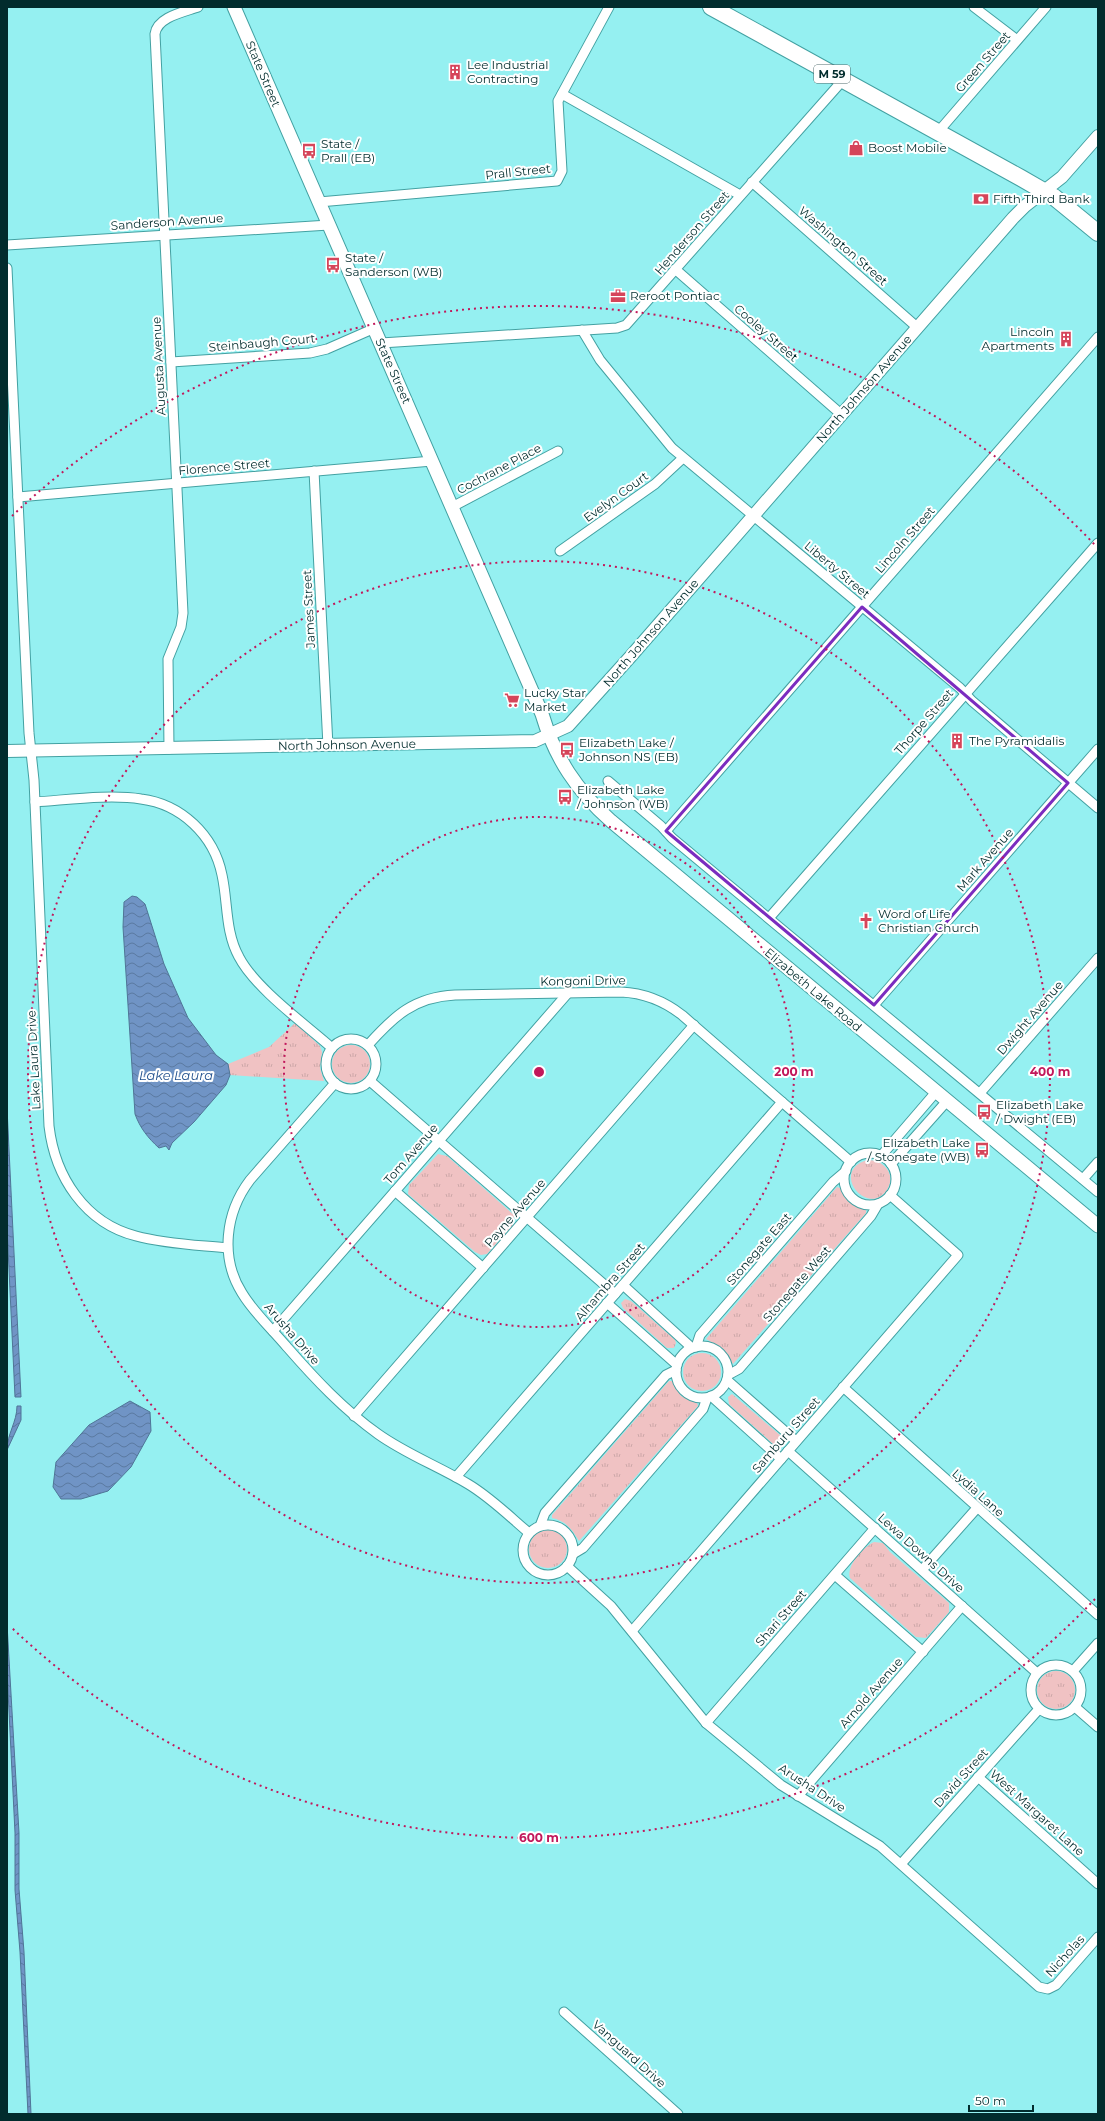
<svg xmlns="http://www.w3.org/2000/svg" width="1105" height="2121" font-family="Montserrat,sans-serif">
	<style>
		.grass { fill: url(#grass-tufts) }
		.water { fill: url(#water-waves); stroke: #4f7597 }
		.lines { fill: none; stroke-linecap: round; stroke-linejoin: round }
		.minor-casing { stroke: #43a1a2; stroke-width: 11 }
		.tertiary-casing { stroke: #43a1a2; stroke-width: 14 }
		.secondary-casing { stroke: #43a1a2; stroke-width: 15 }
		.trunk-casing { stroke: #43a1a2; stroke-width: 18 }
		.minor { stroke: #fff; stroke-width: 9 }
		.tertiary { stroke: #fff; stroke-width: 12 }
		.secondary { stroke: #fff; stroke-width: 13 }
		.trunk { stroke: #fff; stroke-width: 16 }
		.marked { fill: none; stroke: #7b2cbf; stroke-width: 3; stroke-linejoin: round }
		.ring { fill: none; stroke: #c2185b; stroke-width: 2; stroke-dasharray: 2 4 }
		.labels { text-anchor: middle; stroke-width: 4; stroke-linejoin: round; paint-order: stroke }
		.shield { fill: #fff; stroke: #4e6b6c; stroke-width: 1 }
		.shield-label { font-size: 11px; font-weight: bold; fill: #022c2d }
		.street-label { font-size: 12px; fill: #022c2d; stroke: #fff }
		.poi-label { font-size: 12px; fill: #022c2d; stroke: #fff; text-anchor: start }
		.water-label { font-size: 13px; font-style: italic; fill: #22518e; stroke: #fff }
		.centre { fill: #c2185b; stroke: #fff; stroke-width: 2 }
		.ring-label { font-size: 12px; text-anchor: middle; font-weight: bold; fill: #c2185b; stroke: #fff; stroke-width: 4; stroke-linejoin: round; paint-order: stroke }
	</style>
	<defs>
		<pattern id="grass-tufts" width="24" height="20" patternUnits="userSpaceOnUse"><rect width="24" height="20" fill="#f0c2c3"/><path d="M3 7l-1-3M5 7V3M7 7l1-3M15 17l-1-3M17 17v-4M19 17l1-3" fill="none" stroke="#cca7a8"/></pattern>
		<pattern id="water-waves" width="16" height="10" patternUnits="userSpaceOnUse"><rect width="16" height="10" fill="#7094c5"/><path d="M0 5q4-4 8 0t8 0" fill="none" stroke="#5a79a0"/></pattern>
	</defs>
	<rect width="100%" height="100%" fill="#95f0f1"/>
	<g class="grass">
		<path d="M 295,1023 L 320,1046 L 322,1052 L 320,1068 L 324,1081 L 230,1075 L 228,1064 L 269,1047 Z"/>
		<circle cx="351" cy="1064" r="19"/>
		<path d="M 438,1154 L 447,1156 L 514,1215 L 513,1225 L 487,1254 L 481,1255 L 475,1252 L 408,1194 L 409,1185 Z"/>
		<path d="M 867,1160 C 882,1159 896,1173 888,1188 C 870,1220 828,1172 867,1160 Z"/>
		<path d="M 837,1187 L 840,1188 L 849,1202 L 866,1210 L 866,1213 L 733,1364 L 723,1349 L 706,1339 Z"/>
		<path d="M 625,1299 L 631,1301 L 675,1340 L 676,1343 L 674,1348 L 667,1348 L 623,1308 L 621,1303 Z"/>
		<circle cx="702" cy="1372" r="19"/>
		<path d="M 669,1381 L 672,1381 L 681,1396 L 697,1403 L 698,1406 L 579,1541 C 572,1529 566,1521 552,1518 L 552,1515 Z"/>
		<path d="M 732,1394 L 780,1435 L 782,1439 L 780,1444 L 773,1444 L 729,1404 L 728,1397 Z"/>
		<circle cx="548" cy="1549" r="19"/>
		<path d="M 874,1542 L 883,1543 L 890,1552 L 949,1603 L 949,1612 L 926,1638 L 916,1637 L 850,1578 C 846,1566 863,1547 874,1542 Z"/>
		<circle cx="1056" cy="1690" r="19"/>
	</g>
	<g class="water">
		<path d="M 132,896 L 137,897 L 145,904 L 164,964 L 188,1018 L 216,1055 L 228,1064 L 230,1075 L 226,1085 L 194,1122 L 172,1143 L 169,1150 L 166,1146 L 159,1148 C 148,1138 140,1128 135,1114 L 123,927 L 124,902 Z"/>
		<path d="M 7,1108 L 21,1397 L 15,1397 L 7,1227 Z"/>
		<path d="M 130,1401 L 150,1412 L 151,1431 L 131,1467 L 108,1491 L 81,1499 L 61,1499 L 53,1487 L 56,1462 L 89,1425 Z"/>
		<path d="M 17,1406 L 21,1406 L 21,1420 L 7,1450 C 7,1434 17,1422 17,1406 Z"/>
		<path d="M 7,1624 L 19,1833 L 19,1889 L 24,1952 L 31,2114 L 28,2114 L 20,1952 L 15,1890 L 15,1833 L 7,1671 Z"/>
	</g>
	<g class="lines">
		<g class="minor-casing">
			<g id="minor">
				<path d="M 974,7 L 1017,40"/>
				<path d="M 562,94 L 740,195"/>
				<path d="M 938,132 L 1046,7"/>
				<path d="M 752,182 L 918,328"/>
				<path d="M 319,202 L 557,181 L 562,171 L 558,101 L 609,7"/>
				<path d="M 7,245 L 329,225"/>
				<path d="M 7,268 L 29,733 L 34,780 L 49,1126 C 55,1177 85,1223 136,1236 C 165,1244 198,1245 227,1248"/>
				<path d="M 675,269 L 842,415"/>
				<path d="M 582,330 L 600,360 L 672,448 L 960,688 L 972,701 L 1098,808"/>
				<path d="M 381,343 L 617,328 L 626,325 L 843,80"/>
				<path d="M 171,362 L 310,353 L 327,349 L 375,328"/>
				<path d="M 314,471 L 328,746"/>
				<path d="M 18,497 L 432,461"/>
				<path d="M 452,507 L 558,451"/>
				<path d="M 560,551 L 655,484 L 683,458"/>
				<path d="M 169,749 L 168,659 L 181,627 L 183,613 L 155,34 C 157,17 184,12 198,7"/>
				<path d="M 608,781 L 661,826 L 672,838 L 1098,1192"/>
				<path d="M 35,802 C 67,800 109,794 141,799 C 181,804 214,835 222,875 C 228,902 225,932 239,957 C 255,988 305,1024 332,1048"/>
				<path d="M 666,831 L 1098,337"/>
				<path d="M 769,918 L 1098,543"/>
				<path d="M 874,1005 L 1098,749"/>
				<circle cx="351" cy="1064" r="25"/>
				<path d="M 368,1045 C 394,1016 414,997 455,995 L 621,992 C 644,993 664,1001 682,1015 L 851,1162"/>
				<path d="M 370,1081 L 615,1294"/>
				<path d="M 335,1083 L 250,1180 C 225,1213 220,1258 242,1293 C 254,1313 272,1329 287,1347 C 315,1379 343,1409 378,1434 C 406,1454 438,1466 468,1484 C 490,1497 509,1516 529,1533"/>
				<path d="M 980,1093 L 1098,958"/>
				<circle cx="870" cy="1179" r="26"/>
				<path d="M 881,1156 L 936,1092"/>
				<path d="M 891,1164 L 947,1101"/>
				<path d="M 1083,1179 L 1098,1162"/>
				<path d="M 395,1191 L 483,1268"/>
				<path d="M 623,1285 L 692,1348"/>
				<path d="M 607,1303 L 677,1365"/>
				<path d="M 273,1331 L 568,993"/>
				<circle cx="702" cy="1372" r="26"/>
				<path d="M 696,1347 L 700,1335 L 833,1182 L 846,1171"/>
				<path d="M 728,1375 L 739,1369 L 871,1216 L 878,1204"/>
				<path d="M 727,1380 L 796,1441"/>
				<path d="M 843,1387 L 1098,1615"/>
				<path d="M 711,1396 L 781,1459"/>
				<path d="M 354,1416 L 694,1025"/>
				<path d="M 788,1451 L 1037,1673"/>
				<path d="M 456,1477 L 782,1102"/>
				<circle cx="548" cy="1550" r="25"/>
				<path d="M 540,1526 L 545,1513 L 666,1375 L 676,1370"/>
				<path d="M 573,1554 L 583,1548 L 703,1409 L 707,1398"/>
				<path d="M 567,1566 L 611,1606 L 706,1723 L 781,1785 L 880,1846 L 1039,1987 L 1048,1989 L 1056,1985 L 1098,1937"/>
				<path d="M 922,1570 L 977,1508"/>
				<path d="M 835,1575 L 923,1652"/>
				<path d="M 632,1631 L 958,1255 L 890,1195"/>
				<circle cx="1056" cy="1690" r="25"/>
				<path d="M 1073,1671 L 1098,1643"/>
				<path d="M 1075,1707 L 1098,1727"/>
				<path d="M 706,1723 L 875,1528"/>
				<path d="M 978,1777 L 1098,1884"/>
				<path d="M 798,1796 L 962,1606"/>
				<path d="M 901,1864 L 1039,1709"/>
				<path d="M 564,2012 L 678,2114"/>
			</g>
		</g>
		<g class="tertiary-casing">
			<path id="tertiary" d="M 7,751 L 535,741 L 568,726 L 631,656 L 1013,218 L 1025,206 L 1062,177 L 1098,136"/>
		</g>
		<g class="secondary-casing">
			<path id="secondary" d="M 234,7 L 542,714 C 555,758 577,791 611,821 L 1098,1226"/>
		</g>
		<g class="trunk-casing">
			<path id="trunk" d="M 711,7 L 1021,178 L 1054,197 L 1098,233"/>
		</g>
		<use href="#minor" class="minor"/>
		<use href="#tertiary" class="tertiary"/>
		<use href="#secondary" class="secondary"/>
		<use href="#trunk" class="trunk"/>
	</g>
	<path class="marked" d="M 862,607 L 1068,783 L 874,1005 L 666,831 Z"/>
	<g class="ring">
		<circle cx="539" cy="1072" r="255"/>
		<circle cx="539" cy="1072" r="511"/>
		<path d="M1095 1599A766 766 0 0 1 12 1628M12 516A766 766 0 0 1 1095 545"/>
	</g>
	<defs>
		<g id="building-bare" transform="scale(1.2)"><path d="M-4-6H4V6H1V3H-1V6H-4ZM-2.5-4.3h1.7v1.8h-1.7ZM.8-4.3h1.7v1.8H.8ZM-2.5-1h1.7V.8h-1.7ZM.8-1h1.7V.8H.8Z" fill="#d5455a" stroke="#fff" stroke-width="2.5" paint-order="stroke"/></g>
		<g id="shop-bare" transform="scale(1.2)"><path d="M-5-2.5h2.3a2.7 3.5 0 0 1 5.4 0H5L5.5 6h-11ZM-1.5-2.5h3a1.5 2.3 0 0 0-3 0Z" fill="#d5455a" stroke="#fff" stroke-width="2.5" paint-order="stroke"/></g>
		<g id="bus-bare" transform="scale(1.2)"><path d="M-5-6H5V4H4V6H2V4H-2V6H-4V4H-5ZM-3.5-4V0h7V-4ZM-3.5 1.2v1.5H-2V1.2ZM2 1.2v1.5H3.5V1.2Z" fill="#d5455a" stroke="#fff" stroke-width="2.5" paint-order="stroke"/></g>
		<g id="bank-bare" transform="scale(1.2)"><path d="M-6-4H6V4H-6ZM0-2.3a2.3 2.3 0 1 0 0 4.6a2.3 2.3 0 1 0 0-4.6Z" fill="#d5455a" stroke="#fff" stroke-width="2.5" paint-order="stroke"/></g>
		<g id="office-bare" transform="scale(1.2)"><path d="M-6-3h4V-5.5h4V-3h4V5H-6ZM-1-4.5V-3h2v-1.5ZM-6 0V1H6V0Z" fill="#d5455a" stroke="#fff" stroke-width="2.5" paint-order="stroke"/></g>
		<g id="supermarket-bare" transform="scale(1.2)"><path d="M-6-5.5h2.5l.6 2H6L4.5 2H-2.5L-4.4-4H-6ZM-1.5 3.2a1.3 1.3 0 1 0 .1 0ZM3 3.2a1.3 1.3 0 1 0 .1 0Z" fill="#d5455a" stroke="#fff" stroke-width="2.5" paint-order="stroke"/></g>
		<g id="church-bare" transform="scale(1.2)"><path d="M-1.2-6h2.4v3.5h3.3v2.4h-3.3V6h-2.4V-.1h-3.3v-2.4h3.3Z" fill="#d5455a" stroke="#fff" stroke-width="2.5" paint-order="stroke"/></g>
	</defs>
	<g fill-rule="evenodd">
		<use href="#building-bare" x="455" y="72"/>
		<use href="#shop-bare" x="856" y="148"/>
		<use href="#bus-bare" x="309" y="151"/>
		<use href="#bank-bare" x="981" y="199"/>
		<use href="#bus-bare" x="333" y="265"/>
		<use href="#office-bare" x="618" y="296"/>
		<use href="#building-bare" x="1066" y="339"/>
		<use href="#supermarket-bare" x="512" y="700"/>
		<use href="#building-bare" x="957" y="741"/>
		<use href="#bus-bare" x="567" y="750"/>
		<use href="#bus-bare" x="565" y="797"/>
		<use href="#church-bare" x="866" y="921"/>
		<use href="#bus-bare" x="984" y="1112"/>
		<use href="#bus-bare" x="982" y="1150"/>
	</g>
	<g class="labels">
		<rect class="shield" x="814" y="65" width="36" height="18" rx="3"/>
		<g class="shield-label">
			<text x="832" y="78">M 59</text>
		</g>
		<g class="street-label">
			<text transform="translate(983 62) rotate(-49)" y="4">Green Street</text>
			<text transform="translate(263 74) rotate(67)" y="4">State Street</text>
			<text transform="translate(518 172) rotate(-6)" y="4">Prall Street</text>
			<text transform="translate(167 222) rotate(-4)" y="4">Sanderson Avenue</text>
			<text transform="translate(692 233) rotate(-49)" y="4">Henderson Street</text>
			<text transform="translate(843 246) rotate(41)" y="4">Washington Street</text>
			<text transform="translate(766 333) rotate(41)" y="4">Cooley Street</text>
			<text transform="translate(262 343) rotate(-5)" y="4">Steinbaugh Court</text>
			<text transform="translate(159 366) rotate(-93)" y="4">Augusta Avenue</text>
			<text transform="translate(393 371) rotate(66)" y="4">State Street</text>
			<text transform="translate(864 389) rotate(-49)" y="4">North Johnson Avenue</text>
			<text transform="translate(224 467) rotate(-5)" y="4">Florence Street</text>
			<text transform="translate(499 469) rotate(-28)" y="4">Cochrane Place</text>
			<text transform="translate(616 497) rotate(-36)" y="4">Evelyn Court</text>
			<text transform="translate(905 540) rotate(-49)" y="4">Lincoln Street</text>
			<text transform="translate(837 570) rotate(40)" y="4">Liberty Street</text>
			<text transform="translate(309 609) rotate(-93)" y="4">James Street</text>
			<text transform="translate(651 633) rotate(-49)" y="4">North Johnson Avenue</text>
			<text transform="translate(924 722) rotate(-49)" y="4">Thorpe Street</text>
			<text transform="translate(347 745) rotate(-1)" y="4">North Johnson Avenue</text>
			<text transform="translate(985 860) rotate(-49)" y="4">Mark Avenue</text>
			<text transform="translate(583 981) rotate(-1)" y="4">Kongoni Drive</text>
			<text transform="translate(813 990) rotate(40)" y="4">Elizabeth Lake Road</text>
			<text transform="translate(1030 1018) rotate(-49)" y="4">Dwight Avenue</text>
			<text transform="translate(34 1060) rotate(-93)" y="4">Lake Laura Drive</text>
			<text transform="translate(411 1154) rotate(-49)" y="4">Tom Avenue</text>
			<text transform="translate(515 1213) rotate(-49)" y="4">Payne Avenue</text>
			<text transform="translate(759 1249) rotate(-49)" y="4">Stonegate East</text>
			<text transform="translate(610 1282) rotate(-49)" y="4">Alhambra Street</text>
			<text transform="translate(797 1284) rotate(-49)" y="4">Stonegate West</text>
			<text transform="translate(292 1334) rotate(49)" y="4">Arusha Drive</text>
			<text transform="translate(786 1435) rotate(-49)" y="4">Samburu Street</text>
			<text transform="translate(978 1493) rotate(42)" y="4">Lydia Lane</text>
			<text transform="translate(921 1553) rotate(42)" y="4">Lewa Downs Drive</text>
			<text transform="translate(781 1618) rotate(-49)" y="4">Shari Street</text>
			<text transform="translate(871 1693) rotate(-49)" y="4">Arnold Avenue</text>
			<text transform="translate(961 1778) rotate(-48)" y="4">David Street</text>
			<text transform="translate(812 1788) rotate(33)" y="4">Arusha Drive</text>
			<text transform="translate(1037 1813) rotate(42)" y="4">West Margaret Lane</text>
			<text transform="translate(1065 1956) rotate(-48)" y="4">Nicholas</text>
			<text transform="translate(629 2054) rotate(42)" y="4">Vanguard Drive</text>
		</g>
		<g class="poi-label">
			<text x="467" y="69">Lee Industrial<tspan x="467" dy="14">Contracting</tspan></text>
			<text x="321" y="148">State /<tspan x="321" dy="14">Prall (EB)</tspan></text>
			<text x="868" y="152">Boost Mobile</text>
			<text x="993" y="203">Fifth Third Bank</text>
			<text x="345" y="262">State /<tspan x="345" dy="14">Sanderson (WB)</tspan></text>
			<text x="630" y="300">Reroot Pontiac</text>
			<text x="1054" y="336" text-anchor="end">Lincoln<tspan x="1054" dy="14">Apartments</tspan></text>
			<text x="524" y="697">Lucky Star<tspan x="524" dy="14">Market</tspan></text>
			<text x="969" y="745">The Pyramidalis</text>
			<text x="579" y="747">Elizabeth Lake /<tspan x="579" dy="14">Johnson NS (EB)</tspan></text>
			<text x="577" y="794">Elizabeth Lake<tspan x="577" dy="14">/ Johnson (WB)</tspan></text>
			<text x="878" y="918">Word of Life<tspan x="878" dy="14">Christian Church</tspan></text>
			<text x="996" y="1109">Elizabeth Lake<tspan x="996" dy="14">/ Dwight (EB)</tspan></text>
			<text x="970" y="1147" text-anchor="end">Elizabeth Lake<tspan x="970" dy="14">/ Stonegate (WB)</tspan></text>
		</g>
		<g class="water-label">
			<text x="176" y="1080">Lake Laura</text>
		</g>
	</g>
	<circle cx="539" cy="1072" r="6" class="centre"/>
	<g class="ring-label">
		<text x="794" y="1076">200 m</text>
		<text x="1050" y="1076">400 m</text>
		<text x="539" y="1842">600 m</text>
	</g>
	<rect width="1105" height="2121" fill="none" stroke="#022c2d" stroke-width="16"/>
	<path d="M969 2105v6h64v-6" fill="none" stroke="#022c2d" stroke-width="2"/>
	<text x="975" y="2105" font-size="12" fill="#022c2d" stroke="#ffffff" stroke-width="3" paint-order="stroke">50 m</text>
</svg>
